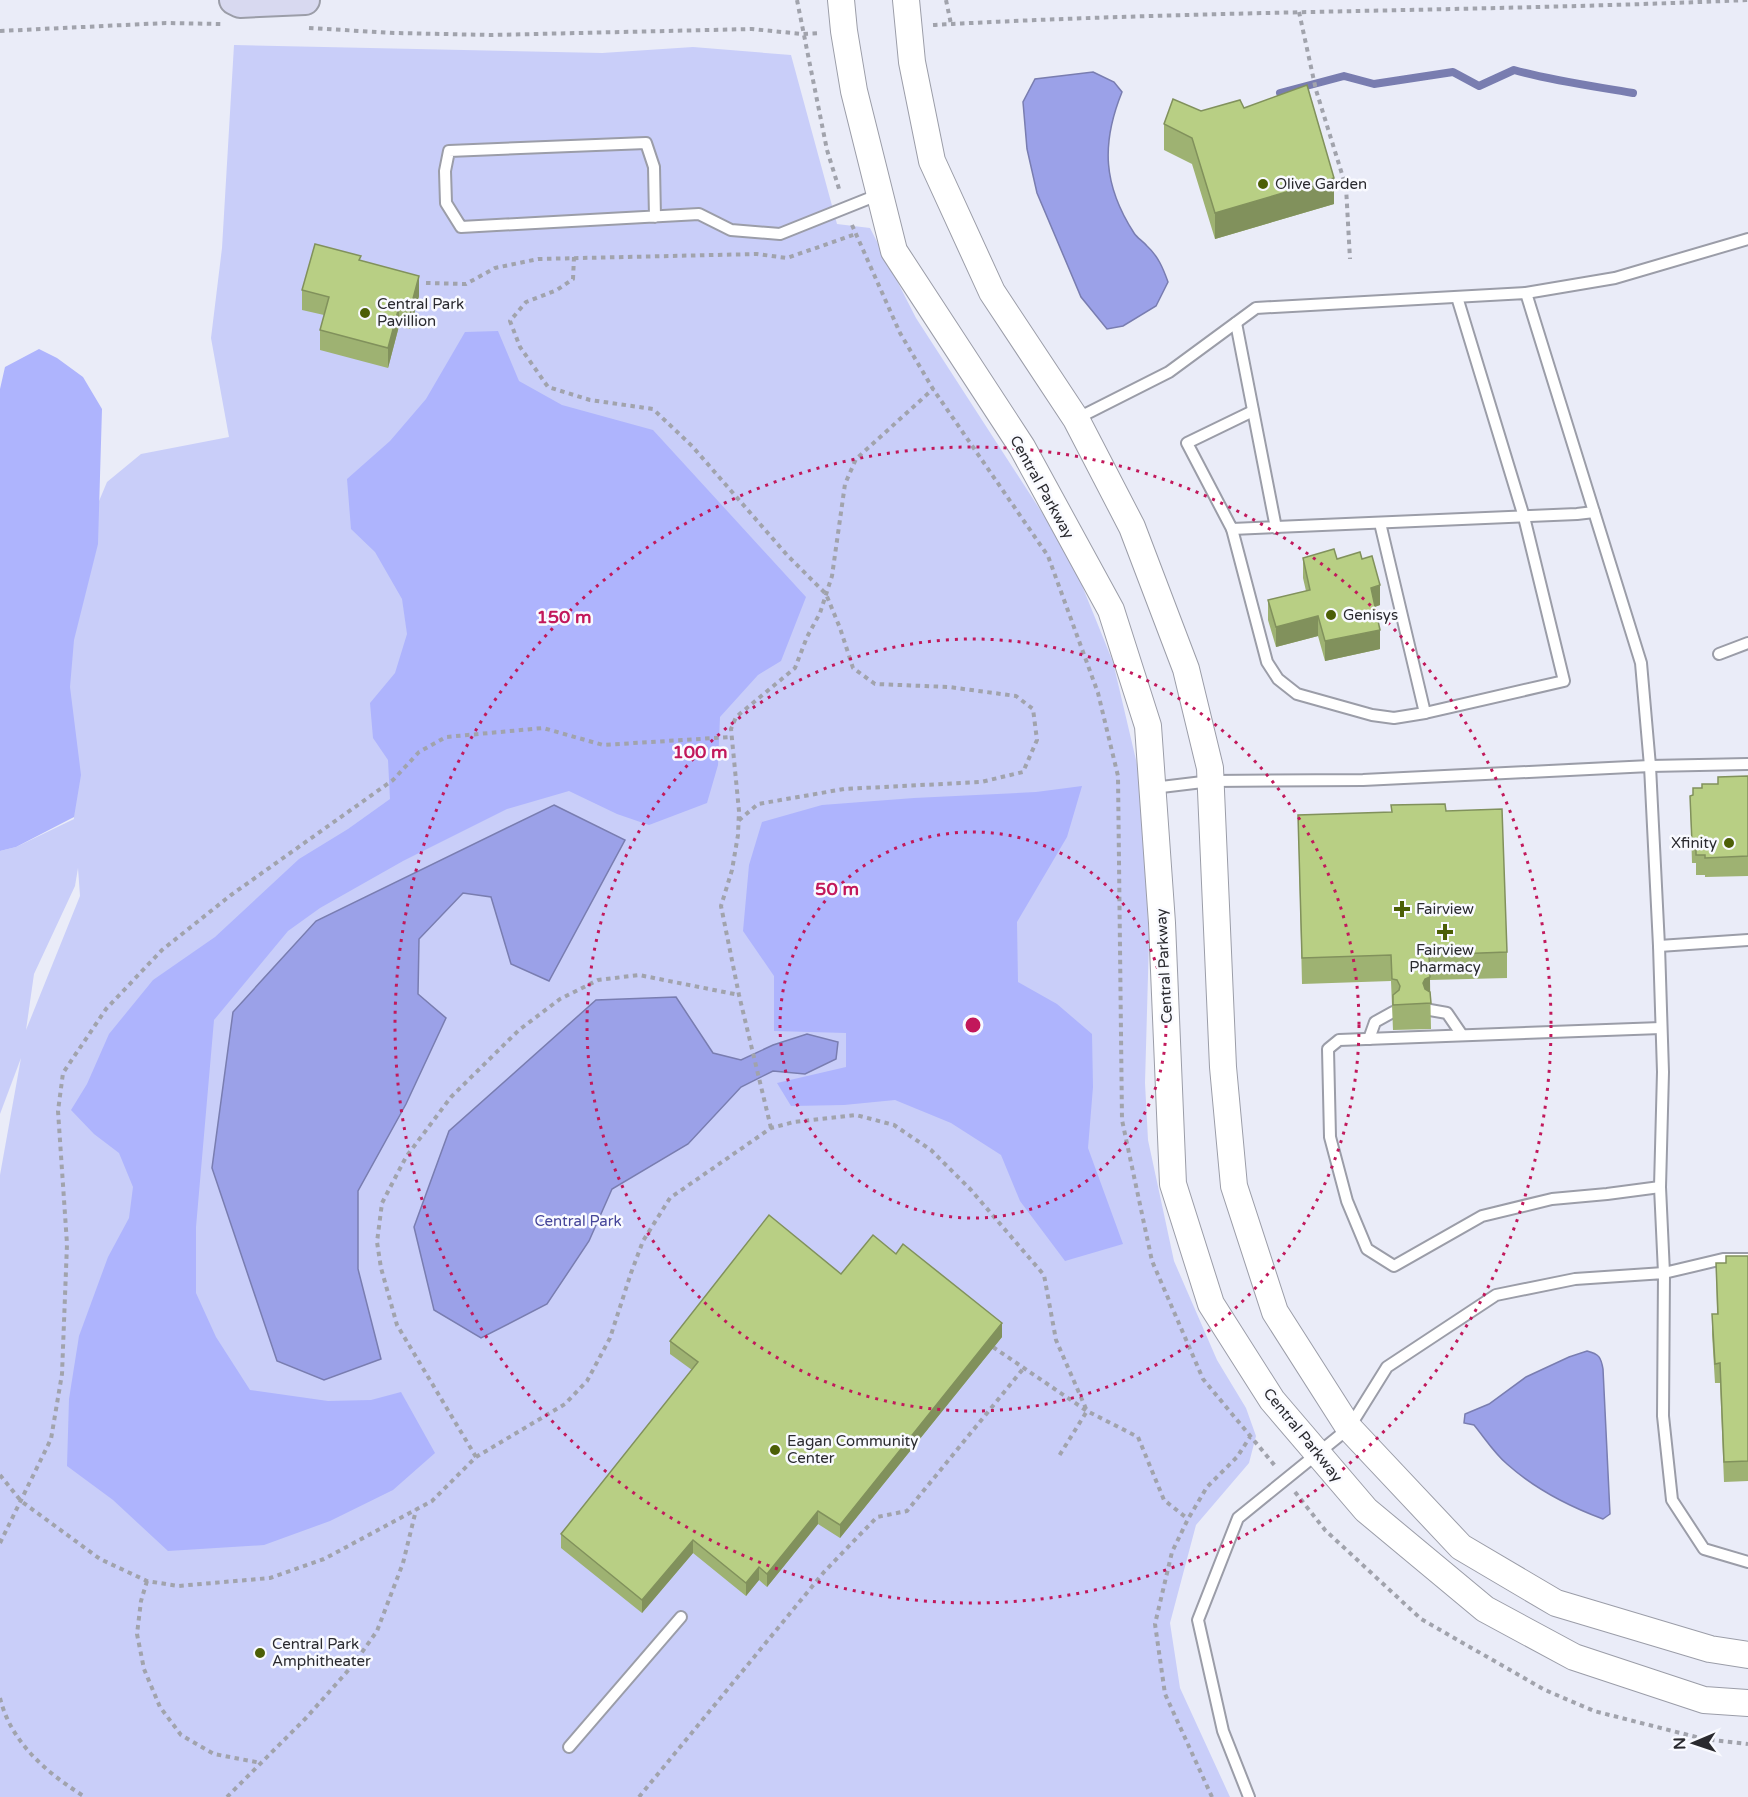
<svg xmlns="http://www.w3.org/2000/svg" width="1748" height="1797" font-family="'Varela Round',sans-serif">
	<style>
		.green { fill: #c9cef9; fill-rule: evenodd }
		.forest { fill: #aeb4fd }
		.water { fill: #9ba1e8; stroke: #797db0; stroke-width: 1.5 }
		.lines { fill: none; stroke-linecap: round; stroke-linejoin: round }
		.stream { stroke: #797db0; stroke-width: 8 }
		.service-casing { stroke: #9b9da8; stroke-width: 14 }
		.tertiary-casing { stroke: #9b9da8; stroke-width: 28 }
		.secondary-casing { stroke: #9b9da8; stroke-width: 32 }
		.path { stroke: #a1a3ac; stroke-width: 4; stroke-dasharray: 4.5 4.5; stroke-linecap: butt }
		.service { stroke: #fff; stroke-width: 10 }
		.tertiary { stroke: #fff; stroke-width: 26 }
		.secondary { stroke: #d8d9f0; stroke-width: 28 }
		.wall { fill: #9eb272 }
		.shaded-wall { fill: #81915c }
		.building { fill: #b8cf84; stroke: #81915c; stroke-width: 1.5 }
		.ring { fill: none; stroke: #c2185b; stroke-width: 3; stroke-dasharray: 3 6 }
		.poi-dot { fill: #4c5f06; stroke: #f9faff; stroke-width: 2 }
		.labels { text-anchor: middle; stroke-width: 5; stroke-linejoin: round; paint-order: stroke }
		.poi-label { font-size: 15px; fill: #2a2a2f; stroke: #f9faff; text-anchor: start }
		.street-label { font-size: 15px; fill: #2a2a2f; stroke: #f9faff }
		.park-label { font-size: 15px; fill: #464699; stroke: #f9faff }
		.centre { fill: #c2185b; stroke: #f9faff; stroke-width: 3 }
		.ring-label { font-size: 18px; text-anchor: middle; font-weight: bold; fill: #c2185b; stroke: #f9faff; stroke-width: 5; stroke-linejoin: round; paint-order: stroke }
	</style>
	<rect width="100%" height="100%" fill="#eaecf8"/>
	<path class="green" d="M 234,45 L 602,53 L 693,47 L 791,55 L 837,224 L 870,228 L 916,318 L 1070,556 L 1113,662 L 1140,777 L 1149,940 L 1145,1083 L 1148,1140 L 1174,1261 L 1217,1360 L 1246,1408 L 1256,1436 L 1249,1463 L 1196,1525 L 1170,1623 L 1180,1688 L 1230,1797 L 0,1797 L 0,1175 L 21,1058 L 0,1114 L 0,851 L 16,847 L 74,819 L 63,667 L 74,561 L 107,482 L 141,454 L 229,437 L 211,338 L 222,248 ZM 78,868 L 80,896 L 26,1030 L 34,974 L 75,886 Z"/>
	<g class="forest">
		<path d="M 498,331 L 519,381 L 562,405 L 653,430 L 806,597 L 781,661 L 758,675 L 720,717 L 718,765 L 707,803 L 649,825 L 617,814 L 569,791 L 507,809 L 403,861 L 320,908 L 288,931 L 214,1020 L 196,1227 L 196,1293 L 216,1337 L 250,1390 L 328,1401 L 371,1400 L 401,1392 L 435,1453 L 393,1490 L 330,1521 L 264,1545 L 168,1551 L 113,1500 L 67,1466 L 69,1399 L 79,1336 L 108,1257 L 129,1218 L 133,1187 L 119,1153 L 94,1134 L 71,1110 L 87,1084 L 109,1034 L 153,980 L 215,937 L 299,859 L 348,829 L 390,799 L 388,760 L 373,738 L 370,703 L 395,673 L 407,634 L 402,599 L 375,552 L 351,529 L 347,479 L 390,441 L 426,399 L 465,332 Z"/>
		<path d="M 39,349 L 57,358 L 83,377 L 102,409 L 98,544 L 74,640 L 70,687 L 81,775 L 74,817 L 16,847 L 0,851 L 0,389 L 5,367 Z"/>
		<path d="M 1082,786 L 1067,837 L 1017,922 L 1018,982 L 1057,1004 L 1092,1034 L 1093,1087 L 1088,1148 L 1123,1244 L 1065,1261 L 1020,1201 L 1001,1155 L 951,1123 L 895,1100 L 844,1105 L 791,1106 L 777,1083 L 846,1067 L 846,1033 L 774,1031 L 774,976 L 743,931 L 749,865 L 762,822 L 822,805 L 914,798 L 1036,792 Z"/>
	</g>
	<g class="water">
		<path d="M 1093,72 L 1114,82 L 1122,92 C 1101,144 1103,185 1134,233 C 1137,238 1143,241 1147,246 C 1158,256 1163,268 1168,282 L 1156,306 L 1123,326 L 1107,329 L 1081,297 L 1037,193 L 1027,149 L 1023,102 L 1035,79 Z"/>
		<path d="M 554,805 L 625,840 L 549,981 L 511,964 L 491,897 L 463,893 L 419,939 L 418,994 L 446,1018 L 406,1104 L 358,1191 L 358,1269 L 381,1359 L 324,1380 L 277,1361 L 212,1168 L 233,1012 L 316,921 Z"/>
		<path d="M 676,997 L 713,1053 L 741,1060 L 773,1045 L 807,1034 L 838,1042 L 836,1059 L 805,1074 L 773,1071 L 741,1087 L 688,1144 L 612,1189 L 589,1241 L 547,1304 L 481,1338 L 434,1310 L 414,1227 L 449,1131 L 596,1000 Z"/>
		<path d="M 1587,1351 C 1599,1354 1601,1357 1603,1369 L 1610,1514 L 1603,1519 C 1568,1506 1535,1489 1507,1464 C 1494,1453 1484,1437 1474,1425 L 1464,1423 L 1465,1414 L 1489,1404 L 1526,1377 L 1569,1357 Z"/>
	</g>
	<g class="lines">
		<path class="stream" d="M 1280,93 L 1344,76 L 1374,84 L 1453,72 L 1479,86 L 1514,70 C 1553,81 1593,86 1633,93"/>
		<g class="service-casing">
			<g id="service">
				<path d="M 655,217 L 654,167 L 646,143 L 449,151 L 445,171 L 446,203 L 461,227 L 699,214 L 731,230 L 780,234 L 880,194"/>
				<path d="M 1526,293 L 1615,278 L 1748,239"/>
				<path d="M 1236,323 L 1276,528"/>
				<path d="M 1253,411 L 1187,443 L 1232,529 L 1577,514 L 1594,512"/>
				<path d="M 1076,419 L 1169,372 L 1256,308 L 1526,293 L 1641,663 L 1650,766 L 1748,764"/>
				<path d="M 1380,523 L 1425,713 L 1564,681 L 1524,517 L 1457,297"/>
				<path d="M 1232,529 L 1267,662 L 1278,679 L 1297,694 L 1372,715 L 1394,718 L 1425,713"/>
				<path d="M 1719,654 L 1748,643"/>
				<path d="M 1153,788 L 1211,781 L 1363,780 L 1650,766 L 1659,946 L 1663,1072 L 1660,1187 L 1664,1273 L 1723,1259 L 1748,1259"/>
				<path d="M 1659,946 L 1748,940"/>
				<path d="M 1430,1010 L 1447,1013 L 1462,1035"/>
				<path d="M 1369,1039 L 1375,1022 L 1393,1012"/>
				<path d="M 1660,1187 L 1607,1194 L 1552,1199 L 1482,1216 L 1394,1266 L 1367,1249 L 1347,1201 L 1330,1137 L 1328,1049 L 1339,1040 L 1661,1028"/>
				<path d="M 569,1747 L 681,1617"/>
				<path d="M 1249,1797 L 1223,1731 L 1198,1620 L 1238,1518 L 1349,1428 L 1387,1367 L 1496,1295 L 1575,1279 L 1664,1273 L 1663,1416 L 1672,1500 L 1704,1549 L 1748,1562"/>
			</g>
		</g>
		<g class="tertiary-casing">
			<g id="tertiary">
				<path d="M 841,0 L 844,31 L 854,91 L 894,251 L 1022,447 L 1111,610 L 1148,726 L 1162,923 L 1173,1184 L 1211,1304 L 1272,1400 L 1366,1510 L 1485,1609 L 1574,1657 L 1704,1700 L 1748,1703"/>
				<path d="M 906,0 L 912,62 L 932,161 L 992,292 L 1076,419 L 1132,527 L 1186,669 L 1210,768 L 1223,1067 L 1234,1186 L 1275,1312 L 1349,1428 L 1461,1547 L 1556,1603 L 1710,1649 L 1748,1655"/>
			</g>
		</g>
		<g class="secondary-casing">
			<path id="secondary" d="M 234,0 L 240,3 L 305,0"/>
		</g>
		<g class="path">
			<path d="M 797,0 L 827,150 L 840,192"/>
			<path d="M 946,0 L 951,24"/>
			<path d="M 1299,12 L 1316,90 L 1346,187 L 1350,259"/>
			<path d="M 933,25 C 1204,10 1476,12 1748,0"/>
			<path d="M 309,28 L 394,33 L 492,35 L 752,29 L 802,34 L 820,33"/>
			<path d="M 0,31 L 166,23 L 221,24"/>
			<path d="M 852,225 L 900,333 L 933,389 L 1048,556 L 1098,693 L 1118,776 L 1122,1120 L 1152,1261 L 1203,1379 L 1276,1467"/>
			<path d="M 574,257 L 573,279 L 557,290 L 526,302 L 510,321 L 520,347 L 548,387 L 590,400 L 653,409 L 692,446 L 787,555 L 826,594 L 840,628 L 853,668 L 875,684 L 949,687 L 1016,696 L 1033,709 L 1037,740 L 1023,772 L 981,782 L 844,789 L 758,804 L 738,821"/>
			<path d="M 426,283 L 466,284 L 495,268 L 538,259 L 757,254 L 787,258 L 856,234"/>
			<path d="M 771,1128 L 739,995 L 721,906 L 732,870 L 738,835 L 739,811 L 731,729 L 736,717 L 795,668 L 807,637 L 820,613 L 832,576 L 845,484 L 856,459 L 933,389"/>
			<path d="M 993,1347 L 1087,1411 L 1138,1437 L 1164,1500 L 1188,1519"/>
			<path d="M 476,1457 L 397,1325 L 381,1268 L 377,1242 L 382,1203 L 406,1157 L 451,1097 L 519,1030 L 560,999 L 598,980 L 639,975 L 739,995"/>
			<path d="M 0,1475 L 21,1501 L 100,1559 L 147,1581 L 178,1586 L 270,1578 L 324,1559 L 432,1501 L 476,1457 L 565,1404 L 587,1381 L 610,1338 L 631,1273 L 643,1241 L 670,1198 L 771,1128 L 794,1122 L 856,1115 L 894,1125 L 931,1150 L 971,1190 L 1044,1275 L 1056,1340 L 1087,1411 L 1059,1456"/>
			<path d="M 1295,1492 L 1325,1530 L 1421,1619 L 1545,1690 L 1594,1711 L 1704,1739 L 1748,1744"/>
			<path d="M 0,1543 L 51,1439 L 62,1374 L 67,1244 L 58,1111 L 63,1073 L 106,1009 L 162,950 L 231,895 L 393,780 L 419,752 L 446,737 L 543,728 L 603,745 L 731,737"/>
			<path d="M 147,1581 L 141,1601 L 137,1634 L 144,1669 L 160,1707 L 181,1735 L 214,1754 L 261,1763"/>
			<path d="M 0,1698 C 11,1743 47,1773 85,1797"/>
			<path d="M 227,1797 L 306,1718 L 353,1665 L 377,1631 L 403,1563 L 416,1510"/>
			<path d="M 639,1797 L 824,1572 L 877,1517 L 907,1511 L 1023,1369"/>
			<path d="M 1212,1797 L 1165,1694 L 1155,1624 L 1172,1552 L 1188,1519 L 1207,1487 L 1237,1457 L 1250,1437"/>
		</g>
		<use href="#service" class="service"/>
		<use href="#tertiary" class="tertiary"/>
		<use href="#secondary" class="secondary"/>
	</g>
	<g class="wall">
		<path d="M 1244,108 L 1334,204 L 1215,239 L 1192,164 L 1164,150 L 1164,124 L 1201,111 Z"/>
		<path d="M 361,261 L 419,296 L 410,329 L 399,326 L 388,368 L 320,350 L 320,330 L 324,315 L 302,310 L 302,290 Z"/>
		<path d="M 1303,558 L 1362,559 L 1380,605 L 1375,607 L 1380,649 L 1325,661 L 1318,636 L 1276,647 L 1268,620 L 1268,600 L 1306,591 L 1303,578 Z"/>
		<path d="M 1748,776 L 1748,876 L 1705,877 L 1705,875 L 1696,875 L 1696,863 L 1692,863 L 1690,796 L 1693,795 L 1702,788 Z"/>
		<path d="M 1446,811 L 1507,952 L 1507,978 L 1430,980 L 1431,1029 L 1393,1030 L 1391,981 L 1302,984 L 1298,815 Z"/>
		<path d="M 896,1254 L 1002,1337 L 840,1538 L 818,1524 L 767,1587 L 759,1580 L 746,1596 L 693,1553 L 642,1613 L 561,1548 L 561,1534 L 692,1370 L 670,1354 L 670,1341 L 841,1274 Z"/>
		<path d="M 1748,1256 L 1748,1481 L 1724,1482 L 1720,1383 L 1715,1383 L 1712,1334 L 1712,1314 L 1717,1314 L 1716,1263 L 1726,1263 Z"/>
	</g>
	<g class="shaded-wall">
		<path d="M 1334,178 L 1334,204 L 1215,239 L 1215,213 Z"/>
		<path d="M 419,276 L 419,296 L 410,329 L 410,310 Z"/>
		<path d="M 399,307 L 399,326 L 388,368 L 388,348 Z"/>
		<path d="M 1380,585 L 1380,605 L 1371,608 L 1371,588 Z"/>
		<path d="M 1318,616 L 1318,636 L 1276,647 L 1276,627 Z"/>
		<path d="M 1380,630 L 1380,649 L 1325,661 L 1325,641 Z"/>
		<path d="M 1430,977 L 1430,1003 L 1423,983 L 1425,979 Z"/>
		<path d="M 1002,1323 L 1002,1337 L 840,1538 L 840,1525 Z"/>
		<path d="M 818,1511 L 818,1524 L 767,1587 L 767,1574 Z"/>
		<path d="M 693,1540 L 693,1553 L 642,1613 L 642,1600 Z"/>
		<path d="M 759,1567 L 759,1580 L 746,1596 L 746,1583 Z"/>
	</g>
	<g class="building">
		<path d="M 1307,85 L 1334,178 L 1215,213 L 1192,138 L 1164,124 L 1173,99 L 1201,111 L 1240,100 L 1244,108 Z"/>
		<path d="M 315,244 L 361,256 L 359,260 L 419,276 L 410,310 L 399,307 L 388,348 L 320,330 L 329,297 L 302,290 Z"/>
		<path d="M 1334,549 L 1337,559 L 1360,552 L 1362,559 L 1372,556 L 1380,585 L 1371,588 L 1380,630 L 1325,641 L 1318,616 L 1276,627 L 1268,600 L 1310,590 L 1303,558 Z"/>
		<path d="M 1748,776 L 1748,856 L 1705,858 L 1705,855 L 1696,855 L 1696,843 L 1692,843 L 1690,796 L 1693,795 L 1693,788 L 1702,788 L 1702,784 L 1718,784 L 1718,777 Z"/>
		<path d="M 1445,804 L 1446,811 L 1502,809 L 1507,952 L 1429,955 L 1430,977 L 1425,979 L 1423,983 L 1425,989 L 1430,992 L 1431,1003 L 1393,1005 L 1393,995 L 1399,990 L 1400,986 L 1397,980 L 1392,979 L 1391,955 L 1302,958 L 1298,815 L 1392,812 L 1391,805 Z"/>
		<path d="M 769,1215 L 841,1274 L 873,1235 L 896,1254 L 903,1244 L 1002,1323 L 840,1525 L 818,1511 L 767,1574 L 759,1567 L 746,1583 L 693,1540 L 642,1600 L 561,1534 L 698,1362 L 670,1341 Z"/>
		<path d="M 1726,1256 L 1748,1256 L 1748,1461 L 1724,1462 L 1720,1363 L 1715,1364 L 1712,1314 L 1718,1314 L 1716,1263 L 1726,1263 Z"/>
	</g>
	<g class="ring">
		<circle cx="973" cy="1025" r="193"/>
		<circle cx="973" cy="1025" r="386"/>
		<circle cx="973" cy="1025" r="578"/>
	</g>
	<g class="poi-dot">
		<circle cx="1263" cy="184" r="6"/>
		<circle cx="365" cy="313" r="6"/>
		<circle cx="1331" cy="615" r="6"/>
		<circle cx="1729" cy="843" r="6"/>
		<path d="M1399 900h6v6h6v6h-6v6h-6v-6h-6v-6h6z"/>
		<path d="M1442 923h6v6h6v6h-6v6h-6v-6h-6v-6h6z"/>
		<circle cx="775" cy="1450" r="6"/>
		<circle cx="260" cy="1653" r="6"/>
	</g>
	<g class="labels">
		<g class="poi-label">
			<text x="1275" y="189">Olive Garden</text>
			<text x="377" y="309">Central Park<tspan x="377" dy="17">Pavillion</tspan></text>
			<text x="1343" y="620">Genisys</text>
			<text x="1717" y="848" text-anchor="end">Xfinity</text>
			<text x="1416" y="914">Fairview</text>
			<text x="1445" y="955" text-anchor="middle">Fairview<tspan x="1445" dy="17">Pharmacy</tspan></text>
			<text x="787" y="1446">Eagan Community<tspan x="787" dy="17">Center</tspan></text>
			<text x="272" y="1649">Central Park<tspan x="272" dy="17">Amphitheater</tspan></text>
		</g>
		<g class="street-label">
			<text transform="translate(1042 487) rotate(61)" y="5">Central Parkway</text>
			<text transform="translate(1164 966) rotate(-93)" y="5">Central Parkway</text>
			<text transform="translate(1303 1435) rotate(51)" y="5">Central Parkway</text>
		</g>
		<g class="park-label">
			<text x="578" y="1226">Central Park</text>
		</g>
	</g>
	<circle cx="973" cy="1025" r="9" class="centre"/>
	<g class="ring-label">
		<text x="564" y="623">150 m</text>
		<text x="700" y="758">100 m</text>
		<text x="837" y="895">50 m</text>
	</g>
	<g transform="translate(1694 1743) rotate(268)" stroke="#f9faff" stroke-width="4.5" paint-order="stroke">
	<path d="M0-4.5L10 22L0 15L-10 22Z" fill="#2a2a2f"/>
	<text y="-9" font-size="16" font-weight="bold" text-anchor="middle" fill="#2a2a2f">N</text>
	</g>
</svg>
